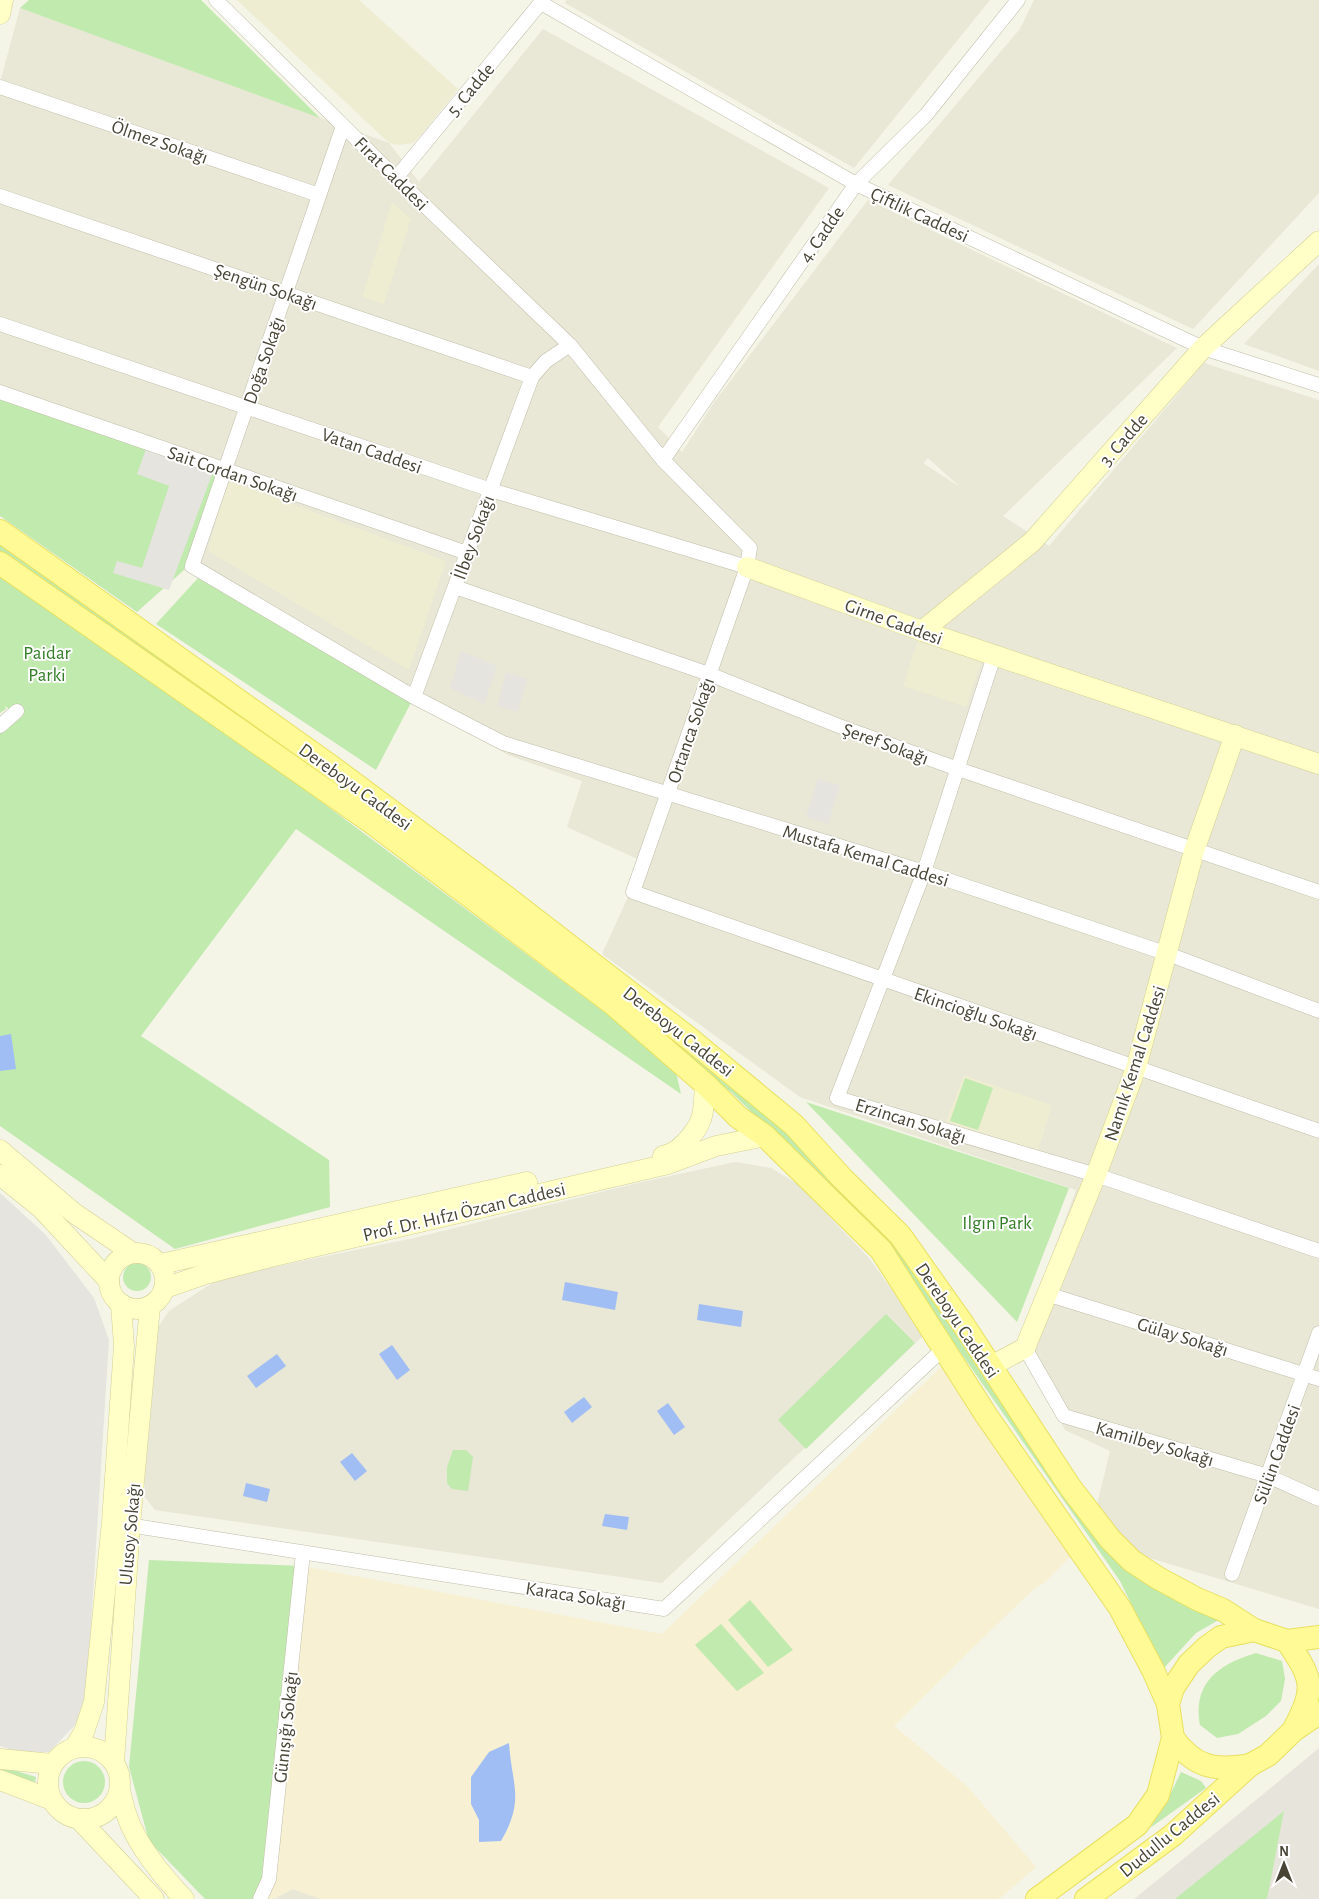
<svg xmlns="http://www.w3.org/2000/svg" width="1319" height="1899" font-family="'Alegreya Sans',sans-serif">
	<style>
		.residential { fill: #e9e7d5; fill-rule: evenodd }
		.commercial { fill: #f7f0d2 }
		.industrial { fill: #e7e4dc }
		.education { fill: #eeedd1 }
		.green { fill: #c1eaae }
		.parking { fill: #e5e4df }
		.water { fill: #a1bef4 }
		.lines { fill: none; stroke-linecap: round; stroke-linejoin: round }
		.street-casing { stroke: #c0bea9; stroke-width: 15 }
		.secondary-casing { stroke: #d4d193; stroke-width: 21 }
		.primary-casing { stroke: #e9e060; stroke-width: 24 }
		.street { stroke: #fff; stroke-width: 14 }
		.secondary { stroke: #ffffc7; stroke-width: 20 }
		.primary { stroke: #fffa96; stroke-width: 22 }
		.labels { text-anchor: middle; stroke-width: 4; stroke-linejoin: round; paint-order: stroke }
		.street-label { font-size: 19px; fill: #484536; stroke: #fff }
		.park-label { font-size: 19px; fill: #327d26; stroke: #fff }
	</style>
	<rect width="100%" height="100%" fill="#f4f4e7"/>
	<g class="residential">
		<path d="M 567,0 L 990,0 L 854,168 L 565,3 Z"/>
		<path d="M 1034,0 L 1319,0 L 1319,193 L 1193,329 L 888,185 L 1020,29 Z"/>
		<path d="M 20,8 L 389,143 L 419,182 L 543,29 L 829,188 L 658,427 L 682,452 L 715,401 L 868,200 L 1177,348 L 1003,516 L 1049,546 L 1204,363 L 1319,400 L 1319,1609 L 1130,1552 L 1096,1509 L 1110,1451 L 1065,1430 L 1019,1344 L 1076,1190 L 800,1097 L 602,954 L 644,862 L 567,827 L 582,781 L 508,755 L 414,697 L 184,570 L 224,471 L 0,391 L 0,83 ZM 928,458 L 958,485 L 958,486 L 923,463 Z"/>
		<path d="M 1319,264 L 1319,371 L 1244,344 Z"/>
		<path d="M 735,1162 L 771,1168 L 799,1185 L 869,1258 L 924,1335 L 662,1583 L 155,1510 L 144,1496 L 152,1336 L 169,1311 L 220,1278 L 414,1238 L 638,1183 Z"/>
		<path d="M 293,1889 L 321,1899 L 273,1899 Z"/>
	</g>
	<path class="commercial" d="M 944,1364 L 1075,1552 L 1044,1583 L 1036,1587 L 992,1629 L 894,1726 L 967,1786 L 1036,1867 L 999,1899 L 321,1899 L 293,1889 L 273,1899 L 263,1899 L 302,1566 L 662,1634 Z"/>
	<path class="industrial" d="M 1319,1748 L 1319,1899 L 1134,1899 L 1256,1800 Z"/>
	<g class="education">
		<path d="M 237,0 L 359,0 L 458,89 L 421,135 L 413,143 L 399,145 L 389,143 Z"/>
		<path d="M 392,202 L 411,219 L 384,304 L 362,297 Z"/>
		<path d="M 227,480 L 446,561 L 409,670 L 208,551 Z"/>
		<path d="M 918,639 L 982,659 L 966,707 L 903,686 Z"/>
		<path d="M 964,1075 L 1052,1105 L 1037,1154 L 945,1124 Z"/>
	</g>
	<g class="green">
		<path d="M 29,0 L 201,0 L 320,118 L 20,8 Z"/>
		<path d="M 0,395 L 224,471 L 184,570 L 137,612 L 0,516 Z"/>
		<path d="M 0,545 L 309,762 L 764,1109 L 886,1234 L 1073,1502 L 1222,1618 L 1196,1633 L 1163,1669 L 1120,1581 L 882,1240 L 732,1093 L 685,1055 L 0,554 Z"/>
		<path d="M 0,570 L 319,800 L 674,1064 L 681,1094 L 296,829 L 141,1036 L 329,1160 L 330,1207 L 175,1249 L 0,1126 L 0,731 L 17,715 L 5,706 L 6,709 L 0,713 Z"/>
		<path d="M 198,578 L 414,697 L 376,770 L 156,624 Z"/>
		<path d="M 965,1078 L 993,1088 L 978,1130 L 950,1121 Z"/>
		<path d="M 806,1102 L 1069,1188 L 1017,1322 Z"/>
		<circle cx="137" cy="1277" r="14"/>
		<path d="M 886,1314 L 915,1343 L 806,1449 L 778,1420 Z"/>
		<path d="M 453,1450 L 466,1450 L 473,1457 L 468,1491 L 452,1489 L 447,1483 L 447,1467 Z"/>
		<path d="M 149,1560 L 302,1566 L 263,1899 L 205,1899 L 149,1841 L 129,1767 Z"/>
		<path d="M 750,1600 L 793,1650 L 768,1667 L 728,1620 Z"/>
		<path d="M 721,1624 L 764,1673 L 737,1691 L 695,1645 Z"/>
		<path d="M 1256,1653 L 1282,1661 L 1285,1679 L 1281,1701 L 1266,1716 L 1238,1734 L 1217,1738 L 1200,1725 C 1192,1683 1219,1664 1256,1653 Z"/>
		<circle cx="84" cy="1782" r="21"/>
		<path d="M 0,1766 L 36,1777 L 35,1782 L 0,1771 Z"/>
		<path d="M 1181,1772 L 1201,1781 L 1206,1788 L 1150,1828 L 1166,1803 Z"/>
		<path d="M 1284,1811 L 1267,1899 L 1175,1899 Z"/>
	</g>
	<g class="parking">
		<path d="M 146,449 L 213,472 L 169,590 L 113,573 L 117,561 L 142,568 L 169,486 L 137,474 Z"/>
		<path d="M 461,651 L 497,666 L 484,704 L 450,688 Z"/>
		<path d="M 506,672 L 527,679 L 518,712 L 497,706 Z"/>
		<path d="M 818,779 L 840,785 L 828,824 L 806,817 Z"/>
		<path d="M 0,1193 L 45,1234 L 94,1298 L 109,1340 L 87,1689 L 78,1722 L 49,1752 L 18,1752 L 0,1746 Z"/>
	</g>
	<g class="water">
		<path d="M 11,1034 L 16,1069 L 0,1071 L 0,1036 Z"/>
		<path d="M 565,1282 L 618,1292 L 615,1310 L 562,1300 Z"/>
		<path d="M 699,1304 L 743,1311 L 741,1327 L 697,1320 Z"/>
		<path d="M 392,1345 L 410,1370 L 397,1380 L 379,1354 Z"/>
		<path d="M 277,1354 L 286,1366 L 256,1388 L 247,1376 Z"/>
		<path d="M 584,1397 L 592,1407 L 572,1423 L 564,1412 Z"/>
		<path d="M 668,1403 L 685,1427 L 674,1435 L 657,1411 Z"/>
		<path d="M 352,1453 L 367,1471 L 355,1481 L 340,1462 Z"/>
		<path d="M 246,1483 L 270,1489 L 267,1502 L 243,1496 Z"/>
		<path d="M 605,1514 L 629,1517 L 627,1530 L 602,1526 Z"/>
		<path d="M 509,1743 C 512,1786 525,1800 501,1841 L 479,1842 L 479,1820 L 471,1804 L 471,1777 L 489,1752 Z"/>
	</g>
	<g class="lines">
		<g class="street-casing">
			<g id="street">
				<path d="M 216,0 L 396,178 L 570,345 L 663,460 L 750,548 L 747,567 L 633,892 L 1319,1131"/>
				<path d="M 541,3 L 856,184 L 1203,348 L 1319,385"/>
				<path d="M 0,87 L 319,195"/>
				<path d="M 343,126 L 192,566 L 414,697 L 503,743 L 924,872 L 1168,954 L 1319,1011"/>
				<path d="M 396,178 L 543,0"/>
				<path d="M 0,196 L 532,377"/>
				<path d="M 0,324 L 491,490 L 747,567"/>
				<path d="M 0,392 L 467,553"/>
				<path d="M 663,460 L 856,184 L 926,115 L 1018,0"/>
				<path d="M 455,587 L 709,674 L 839,726 L 958,769 L 1319,892"/>
				<path d="M 994,656 L 924,872 L 837,1098 L 1096,1175 L 1319,1251"/>
				<path d="M 414,697 L 532,377 L 546,361 L 570,345"/>
				<path d="M 0,726 L 17,711"/>
				<path d="M 1047,1294 L 1319,1379"/>
				<path d="M 1025,1348 L 1064,1416 L 1268,1476 L 1319,1499"/>
				<path d="M 122,1524 L 664,1609 L 942,1350"/>
				<path d="M 1232,1574 L 1319,1333"/>
				<path d="M 260,1899 L 269,1879 L 303,1553"/>
			</g>
		</g>
		<g class="secondary-casing">
			<g id="secondary">
				<path d="M 0,14 L 3,0"/>
				<path d="M 747,567 L 922,631 L 1319,764"/>
				<path d="M 922,631 L 1032,542 L 1203,348 L 1319,241"/>
				<path d="M 0,1150 L 74,1213 L 133,1253"/>
				<path d="M 663,1156 C 674,1153 678,1150 686,1142 C 706,1120 703,1112 705,1084"/>
				<path d="M 0,1175 L 41,1208 L 109,1281"/>
				<circle cx="137" cy="1281" r="28"/>
				<path d="M 161,1264 L 527,1182"/>
				<path d="M 165,1288 L 205,1274 L 270,1257 L 668,1164 L 716,1146 L 765,1136"/>
				<path d="M 991,1366 L 1025,1348 L 1096,1175 L 1136,1068 L 1194,851 L 1235,735"/>
				<circle cx="84" cy="1783" r="36"/>
				<path d="M 75,1747 L 84,1732 L 94,1702 L 112,1522 L 124,1346 L 121,1304"/>
				<path d="M 0,1759 L 52,1764"/>
				<path d="M 114,1762 L 130,1525 L 150,1306"/>
				<path d="M 0,1780 L 52,1800"/>
				<path d="M 120,1790 C 122,1799 124,1808 127,1816 C 136,1844 164,1878 184,1899"/>
				<path d="M 79,1819 L 154,1899"/>
			</g>
		</g>
		<g class="primary-casing">
			<g id="primary">
				<path d="M 0,531 L 332,767 L 505,896 L 690,1039 L 794,1125 L 842,1178 L 900,1235 L 963,1324 L 1070,1487 L 1110,1539 L 1132,1561 L 1158,1578 L 1197,1599 L 1223,1610 L 1254,1630"/>
				<path d="M 0,563 L 371,822 L 613,1004 L 705,1084 L 738,1117 L 765,1136 L 881,1250 L 986,1415 L 1120,1608 L 1153,1670 L 1168,1704"/>
				<path d="M 1287,1641 C 1313,1680 1316,1687 1294,1729"/>
				<path d="M 1173,1738 C 1195,1768 1215,1771 1250,1765"/>
				<path d="M 1037,1899 L 1137,1825 L 1158,1795 L 1173,1738 L 1168,1704 L 1173,1688 L 1189,1664 L 1207,1647 L 1221,1637 L 1254,1630 L 1287,1641 L 1319,1637"/>
				<path d="M 1086,1899 L 1173,1835 L 1250,1765 L 1268,1755 L 1294,1730 L 1319,1713"/>
			</g>
		</g>
		<use href="#street" class="street"/>
		<use href="#secondary" class="secondary"/>
		<use href="#primary" class="primary"/>
	</g>
	<g class="labels">
		<g class="street-label">
			<text transform="translate(470 89) rotate(-50)" y="7">5. Cadde</text>
			<text transform="translate(160 141) rotate(19)" y="7">Ölmez Sokağı</text>
			<text transform="translate(392 173) rotate(45)" y="7">Fırat Caddesi</text>
			<text transform="translate(920 214) rotate(25)" y="7">Çiftlik Caddesi</text>
			<text transform="translate(821 234) rotate(-55)" y="7">4. Cadde</text>
			<text transform="translate(266 286) rotate(19)" y="7">Şengün Sokağı</text>
			<text transform="translate(263 360) rotate(-71)" y="7">Doğa Sokağı</text>
			<text transform="translate(1123 439) rotate(-49)" y="7">3. Cadde</text>
			<text transform="translate(372 450) rotate(19)" y="7">Vatan Caddesi</text>
			<text transform="translate(233 473) rotate(19)" y="7">Sait Cordan Sokağı</text>
			<text transform="translate(473 537) rotate(-70)" y="7">İlbey Sokağı</text>
			<text transform="translate(894 621) rotate(20)" y="7">Girne Caddesi</text>
			<text transform="translate(690 730) rotate(-71)" y="7">Ortanca Sokağı</text>
			<text transform="translate(886 743) rotate(20)" y="7">Şeref Sokağı</text>
			<text transform="translate(356 786) rotate(36)" y="7">Dereboyu Caddesi</text>
			<text transform="translate(866 855) rotate(17)" y="7">Mustafa Kemal Caddesi</text>
			<text transform="translate(976 1013) rotate(19)" y="7">Ekincioğlu Sokağı</text>
			<text transform="translate(679 1031) rotate(38)" y="7">Dereboyu Caddesi</text>
			<text transform="translate(1134 1063) rotate(-72)" y="7">Namık Kemal Caddesi</text>
			<text transform="translate(911 1120) rotate(17)" y="7">Erzincan Sokağı</text>
			<text transform="translate(464 1211) rotate(-13)" y="7">Prof. Dr. Hıfzı Özcan Caddesi</text>
			<text transform="translate(958 1320) rotate(56)" y="7">Dereboyu Caddesi</text>
			<text transform="translate(1183 1336) rotate(17)" y="7">Gülay Sokağı</text>
			<text transform="translate(1155 1443) rotate(16)" y="7">Kamilbey Sokağı</text>
			<text transform="translate(1276 1454) rotate(-70)" y="7">Sülün Caddesi</text>
			<text transform="translate(129 1534) rotate(-85)" y="7">Ulusoy Sokağı</text>
			<text transform="translate(576 1595) rotate(9)" y="7">Karaca Sokağı</text>
			<text transform="translate(285 1727) rotate(-84)" y="7">Günışığı Sokağı</text>
			<text transform="translate(1169 1834) rotate(-39)" y="7">Dudullu Caddesi</text>
		</g>
		<g class="park-label">
			<text x="47" y="659">Paidar<tspan x="47" dy="22">Parki</tspan></text>
			<text x="997" y="1229">Ilgın Park</text>
		</g>
	</g>
	<g transform="translate(1284 1864)" stroke="#ffffff" stroke-width="4" paint-order="stroke">
	<path d="M0-4L9 19L0 12L-9 19Z" fill="#484536"/>
	<text y="-8" font-size="14" font-weight="bold" text-anchor="middle" fill="#484536">N</text>
	</g>
</svg>
